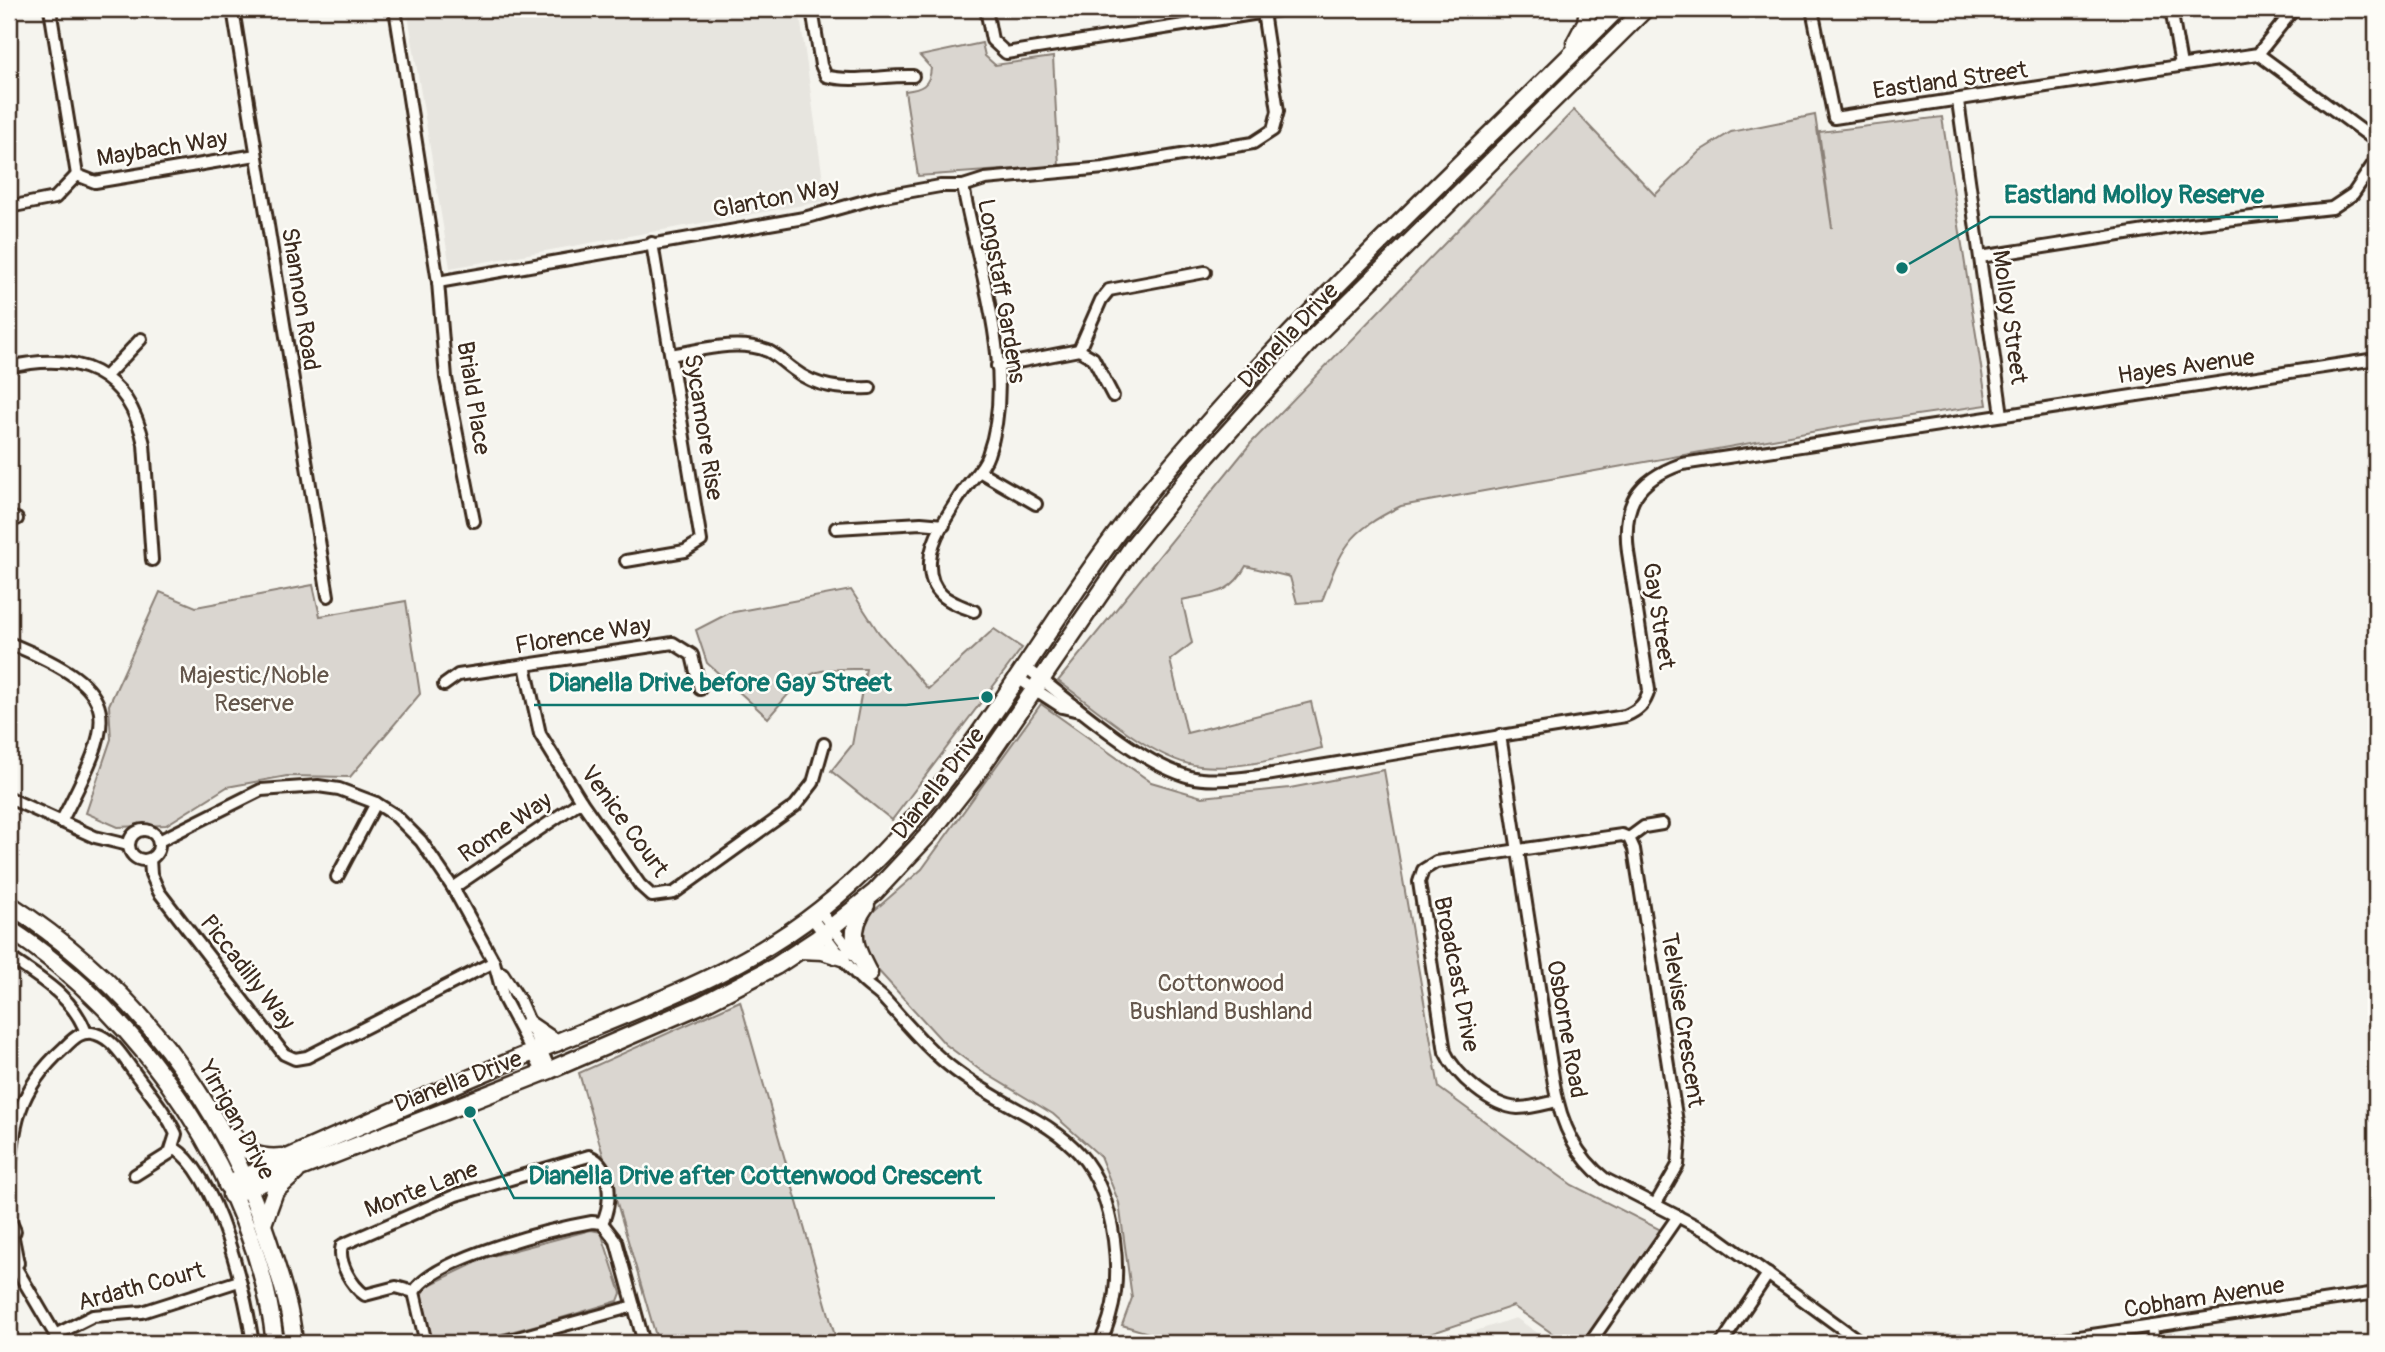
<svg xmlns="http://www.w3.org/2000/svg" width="2385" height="1352" font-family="Pangolin,sans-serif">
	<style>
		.built { fill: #e7e5df }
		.green { fill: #dad6d0; stroke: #8a8077; stroke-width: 2 }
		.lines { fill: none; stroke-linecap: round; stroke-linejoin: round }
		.minor-casing { stroke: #3b2a1e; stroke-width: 16 }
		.primary-casing { stroke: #3b2a1e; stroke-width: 21 }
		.minor { stroke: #fdfcf7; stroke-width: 10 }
		.primary { stroke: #fdfcf7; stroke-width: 16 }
		.labels { text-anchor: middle; stroke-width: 5; stroke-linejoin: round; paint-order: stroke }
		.street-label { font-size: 24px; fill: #3b2a1e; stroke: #fdfcf7 }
		.park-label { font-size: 24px; fill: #63554a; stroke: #fdfcf7 }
		.leader { fill: none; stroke: #0f766e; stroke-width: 2.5 }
		.callout-dot { fill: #0f766e; stroke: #fdfcf7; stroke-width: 2.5 }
		.callout-label { font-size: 26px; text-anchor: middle; font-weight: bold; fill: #0f766e; stroke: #fdfcf7; stroke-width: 5; stroke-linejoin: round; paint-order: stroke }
	</style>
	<rect width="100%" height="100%" fill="#f5f4ee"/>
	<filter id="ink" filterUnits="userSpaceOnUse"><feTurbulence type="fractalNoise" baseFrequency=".0143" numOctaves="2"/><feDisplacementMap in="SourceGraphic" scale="14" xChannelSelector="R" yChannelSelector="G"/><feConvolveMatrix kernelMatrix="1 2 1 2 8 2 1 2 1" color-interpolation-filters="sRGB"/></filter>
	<g filter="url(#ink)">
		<g class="built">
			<path d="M 407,9 L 799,9 L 826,201 L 450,268 Z"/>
			<path d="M 1516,1318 L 1552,1343 L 1438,1343 Z"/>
		</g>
		<g class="green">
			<path d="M 982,43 L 985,56 L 995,65 L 1053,57 L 1059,166 L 918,176 L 905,91 C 921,89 930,86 931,68 L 920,56 Z"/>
			<path d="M 1574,110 L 1655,195 L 1700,151 L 1731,132 L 1815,115 L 1832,228 L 1819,132 L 1942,117 L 1987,405 L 1861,423 L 1401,506 C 1348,532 1342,547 1322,601 L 1297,603 L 1290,577 L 1246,566 C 1230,596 1212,593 1182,600 L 1192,643 L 1170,660 L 1187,733 L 1311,702 L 1322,748 C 1283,757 1241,770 1200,766 C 1153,761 1097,708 1058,681 L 1251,443 Z"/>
			<path d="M 313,585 L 320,616 L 406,601 L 420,694 L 350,777 L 287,776 L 227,787 L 166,825 L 118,827 L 86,813 L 111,739 L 109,705 L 160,592 L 196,607 Z"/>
			<path d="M 851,590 L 879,633 L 928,689 L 994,629 L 1022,648 L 892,820 L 831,771 L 852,745 L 866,669 C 803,668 808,672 768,718 L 707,663 L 696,630 L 729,613 Z"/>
			<path d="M 1041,704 L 1151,782 L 1202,797 L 1290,788 L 1384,770 L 1439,1088 L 1572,1185 L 1663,1231 L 1583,1343 L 1566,1343 L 1513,1306 L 1403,1343 L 1181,1343 L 1122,1325 L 1132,1298 L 1119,1203 L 1100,1156 L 1053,1114 L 980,1070 L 945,1044 L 846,935 L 922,869 Z"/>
			<path d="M 740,1001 L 837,1343 L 658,1343 L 579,1073 Z"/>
			<path d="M 591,1230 L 601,1232 L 621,1293 L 618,1301 C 584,1311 461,1352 432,1340 L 420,1295 L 425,1287 L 488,1257 Z"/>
		</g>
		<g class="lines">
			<g class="minor-casing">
				<g id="minor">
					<path d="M 50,9 L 77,175 L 95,182 L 256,155"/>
					<path d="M 233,9 L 328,596"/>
					<path d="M 395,9 L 438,282 L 446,378 L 474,521"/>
					<path d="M 812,9 L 821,65 L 826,76 C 851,83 885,75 913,76"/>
					<path d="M 986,9 L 992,40 L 1006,53 L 1285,9"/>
					<path d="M 1812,9 L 1834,118 L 2258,54 L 2294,9"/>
					<path d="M 2171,9 L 2181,65"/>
					<path d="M 2258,54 L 2376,141"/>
					<path d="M 1958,101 L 2002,415"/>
					<path d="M 963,186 C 978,270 1018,372 988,455 C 984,468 972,478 964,490 C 952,508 931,538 930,561 C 928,594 949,602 974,611"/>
					<path d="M 9,207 L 55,198 L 77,175"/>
					<path d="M 1980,257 L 2190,224 L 2332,208 L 2353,194 L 2376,160"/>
					<path d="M 438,282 L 804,218 L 879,197 L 940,186 L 963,186 L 985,179 L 1104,168 L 1253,143 L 1273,130 L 1278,111 L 1263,12"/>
					<path d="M 1079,350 L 1101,300 L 1109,290 L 1205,272"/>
					<path d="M 1079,350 L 1093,358 L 1113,396"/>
					<path d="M 671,355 C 701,350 738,339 768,351 C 778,356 785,364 794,370 C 817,388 842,389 870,388"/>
					<path d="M 997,366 L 1079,350"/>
					<path d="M 9,367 C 77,351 128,370 144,444 L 152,560"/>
					<path d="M 105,377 L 141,339"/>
					<path d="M 979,471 L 1036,504"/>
					<path d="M 9,517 L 17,519"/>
					<path d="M 836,528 L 921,523 L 944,525"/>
					<path d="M 626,561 L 685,551 L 701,541 L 652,243"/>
					<path d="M 9,643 C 129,692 114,718 61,822"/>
					<path d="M 525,665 L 540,734 L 581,801 L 640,885 L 652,896 L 674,893 L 795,806 L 813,783 L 824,744"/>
					<path d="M 1024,666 C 1069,699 1137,763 1190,777 C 1223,786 1297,769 1332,764 C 1430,748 1527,731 1625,716 C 1639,710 1645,704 1649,690 L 1628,552 C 1622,505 1636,480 1682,464 L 2376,359"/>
					<path d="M 1016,677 L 1062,707 L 1079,711"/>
					<path d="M 444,685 L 458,675 L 673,643 L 692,655 L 700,689"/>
					<path d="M 1500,735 L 1554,1084 C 1560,1120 1575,1156 1605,1179 L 1714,1235 L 1862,1343"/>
					<path d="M 9,798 L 95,837 L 128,845"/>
					<circle cx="144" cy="845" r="15"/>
					<path d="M 1629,838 L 1644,827 L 1662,824"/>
					<path d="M 159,841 L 261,790 L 318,786 L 339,789 L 376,803 L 395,815 L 421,841 L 453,888 L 494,962 L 504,999 L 543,1073"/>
					<path d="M 150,859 L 151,874 L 159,892 L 284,1054 L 295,1059 L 307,1057 L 494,962"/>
					<path d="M 337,877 L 376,803"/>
					<path d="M 453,888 L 581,801"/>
					<path d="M 820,911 L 857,959"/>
					<path d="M 811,917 C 827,937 842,961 861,979 C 868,987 878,992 885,1000 C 907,1024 929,1051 956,1071 C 1033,1129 1098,1125 1114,1240 C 1119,1277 1116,1309 1100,1343"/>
					<path d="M 9,957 C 39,978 74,997 86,1033"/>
					<path d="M 502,973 L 519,999 L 550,1070"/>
					<path d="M 1557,1101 C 1544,1104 1531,1108 1518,1108 C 1491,1106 1456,1076 1445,1052 L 1419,882 L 1423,870 L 1436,862 L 1622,835 L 1629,838 L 1634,849 L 1680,1141 L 1678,1165 L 1655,1205"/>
					<path d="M 174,1148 C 218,1175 245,1293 253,1343"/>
					<path d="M 9,1188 C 13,1126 16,1091 64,1048 C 73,1039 82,1029 96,1034 C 114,1039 126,1062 137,1076 C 151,1095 166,1112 176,1134 L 170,1153 L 135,1175"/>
					<path d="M 9,1218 L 15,1231 L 9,1243"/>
					<path d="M 13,1238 L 18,1263"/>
					<path d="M 9,1256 L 60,1343"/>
					<path d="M 414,1292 L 396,1287 L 365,1295 C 352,1286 337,1262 342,1245 L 456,1195 L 589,1156 C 613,1166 612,1204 602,1223"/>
					<path d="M 2152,1326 L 2154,1343"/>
					<path d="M 55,1335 L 93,1316 L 142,1312 L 239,1281"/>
					<path d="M 426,1343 L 414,1292 C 434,1258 552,1229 592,1222 L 602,1223 L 616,1241 L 644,1343"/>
					<path d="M 499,1343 L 634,1306"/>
					<path d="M 1590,1343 L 1678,1216"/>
					<path d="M 1722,1343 L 1768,1274"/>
					<path d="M 2038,1343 L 2376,1293"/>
				</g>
			</g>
			<g class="primary-casing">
				<g id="primary">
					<path d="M 1575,43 L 1586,22 L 1588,9"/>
					<path d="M 9,904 C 133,985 222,1098 268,1240 C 279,1274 291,1308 294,1343"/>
					<path d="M 866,905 C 847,931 855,948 869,974"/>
					<path d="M 9,929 C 143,1016 257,1182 275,1343"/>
					<path d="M 800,950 L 823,951 L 842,957"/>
					<path d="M 528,1024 L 556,1043"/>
					<path d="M 233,1135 C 247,1154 259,1159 282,1157"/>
					<path d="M 227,1185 C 329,1139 432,1093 536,1051 C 633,1010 736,977 820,910 C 961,799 1036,630 1148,493 C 1291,319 1459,168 1617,9"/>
					<path d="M 231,1195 L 550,1070 L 701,1005 L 776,966 L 817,939 L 875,892 L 930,833 L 975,776 L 1133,546 L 1197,467 L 1314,337 L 1645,9"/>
					<path d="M 263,1224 L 275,1191 L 296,1172"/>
				</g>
			</g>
			<use href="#minor" class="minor"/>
			<use href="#primary" class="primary"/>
		</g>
	</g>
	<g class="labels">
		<g class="street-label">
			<text transform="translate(1950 80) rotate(-8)" y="8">Eastland Street</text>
			<text transform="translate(162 148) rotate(-9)" y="8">Maybach Way</text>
			<text transform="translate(776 198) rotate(-11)" y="8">Glanton Way</text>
			<text transform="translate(1002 291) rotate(80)" y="8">Longstaff Gardens</text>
			<text transform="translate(301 299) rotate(81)" y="8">Shannon Road</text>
			<text transform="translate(2010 317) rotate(82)" y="8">Molloy Street</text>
			<text transform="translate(1288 335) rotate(-47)" y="8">Dianella Drive</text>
			<text transform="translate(2186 366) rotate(-8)" y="8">Hayes Avenue</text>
			<text transform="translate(474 398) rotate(81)" y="8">Briald Place</text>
			<text transform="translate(704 427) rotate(81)" y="8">Sycamore Rise</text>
			<text transform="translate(1659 616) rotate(81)" y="8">Gay Street</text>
			<text transform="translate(583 635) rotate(-9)" y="8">Florence Way</text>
			<text transform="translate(938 783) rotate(-52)" y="8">Dianella Drive</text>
			<text transform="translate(625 821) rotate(54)" y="8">Venice Court</text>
			<text transform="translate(505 827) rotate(-34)" y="8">Rome Way</text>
			<text transform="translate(248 972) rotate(52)" y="8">Piccadilly Way</text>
			<text transform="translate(1457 974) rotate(79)" y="8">Broadcast Drive</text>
			<text transform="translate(1683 1020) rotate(81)" y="8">Televise Crescent</text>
			<text transform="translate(1567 1029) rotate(80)" y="8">Osborne Road</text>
			<text transform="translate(458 1081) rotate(-21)" y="8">Dianella Drive</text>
			<text transform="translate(237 1120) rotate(61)" y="8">Yirrigan Drive</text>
			<text transform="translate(421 1189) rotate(-21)" y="8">Monte Lane</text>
			<text transform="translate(141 1286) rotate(-15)" y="8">Ardath Court</text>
			<text transform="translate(2204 1297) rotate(-9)" y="8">Cobham Avenue</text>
		</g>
		<g class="park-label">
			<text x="254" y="683">Majestic/Noble<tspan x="254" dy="28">Reserve</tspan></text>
			<text x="1221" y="991">Cottonwood<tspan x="1221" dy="28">Bushland Bushland</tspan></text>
		</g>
	</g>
	<path class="leader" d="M1902 268L1990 217H2278M987 697L906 705H534M470 1112L514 1198H995"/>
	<g class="callout-dot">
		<circle cx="1902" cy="268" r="7"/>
		<circle cx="987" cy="697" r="7"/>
		<circle cx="470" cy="1112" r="7"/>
	</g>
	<g class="callout-label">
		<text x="2134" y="203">Eastland Molloy Reserve</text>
		<text x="720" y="691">Dianella Drive before Gay Street</text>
		<text x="755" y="1184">Dianella Drive after Cottenwood Crescent</text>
	</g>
	<rect width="2385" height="1352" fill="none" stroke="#fdfcf7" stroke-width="35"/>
	<rect x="18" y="18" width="2350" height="1317" fill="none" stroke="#3b2a1e" stroke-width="2.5" filter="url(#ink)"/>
</svg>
